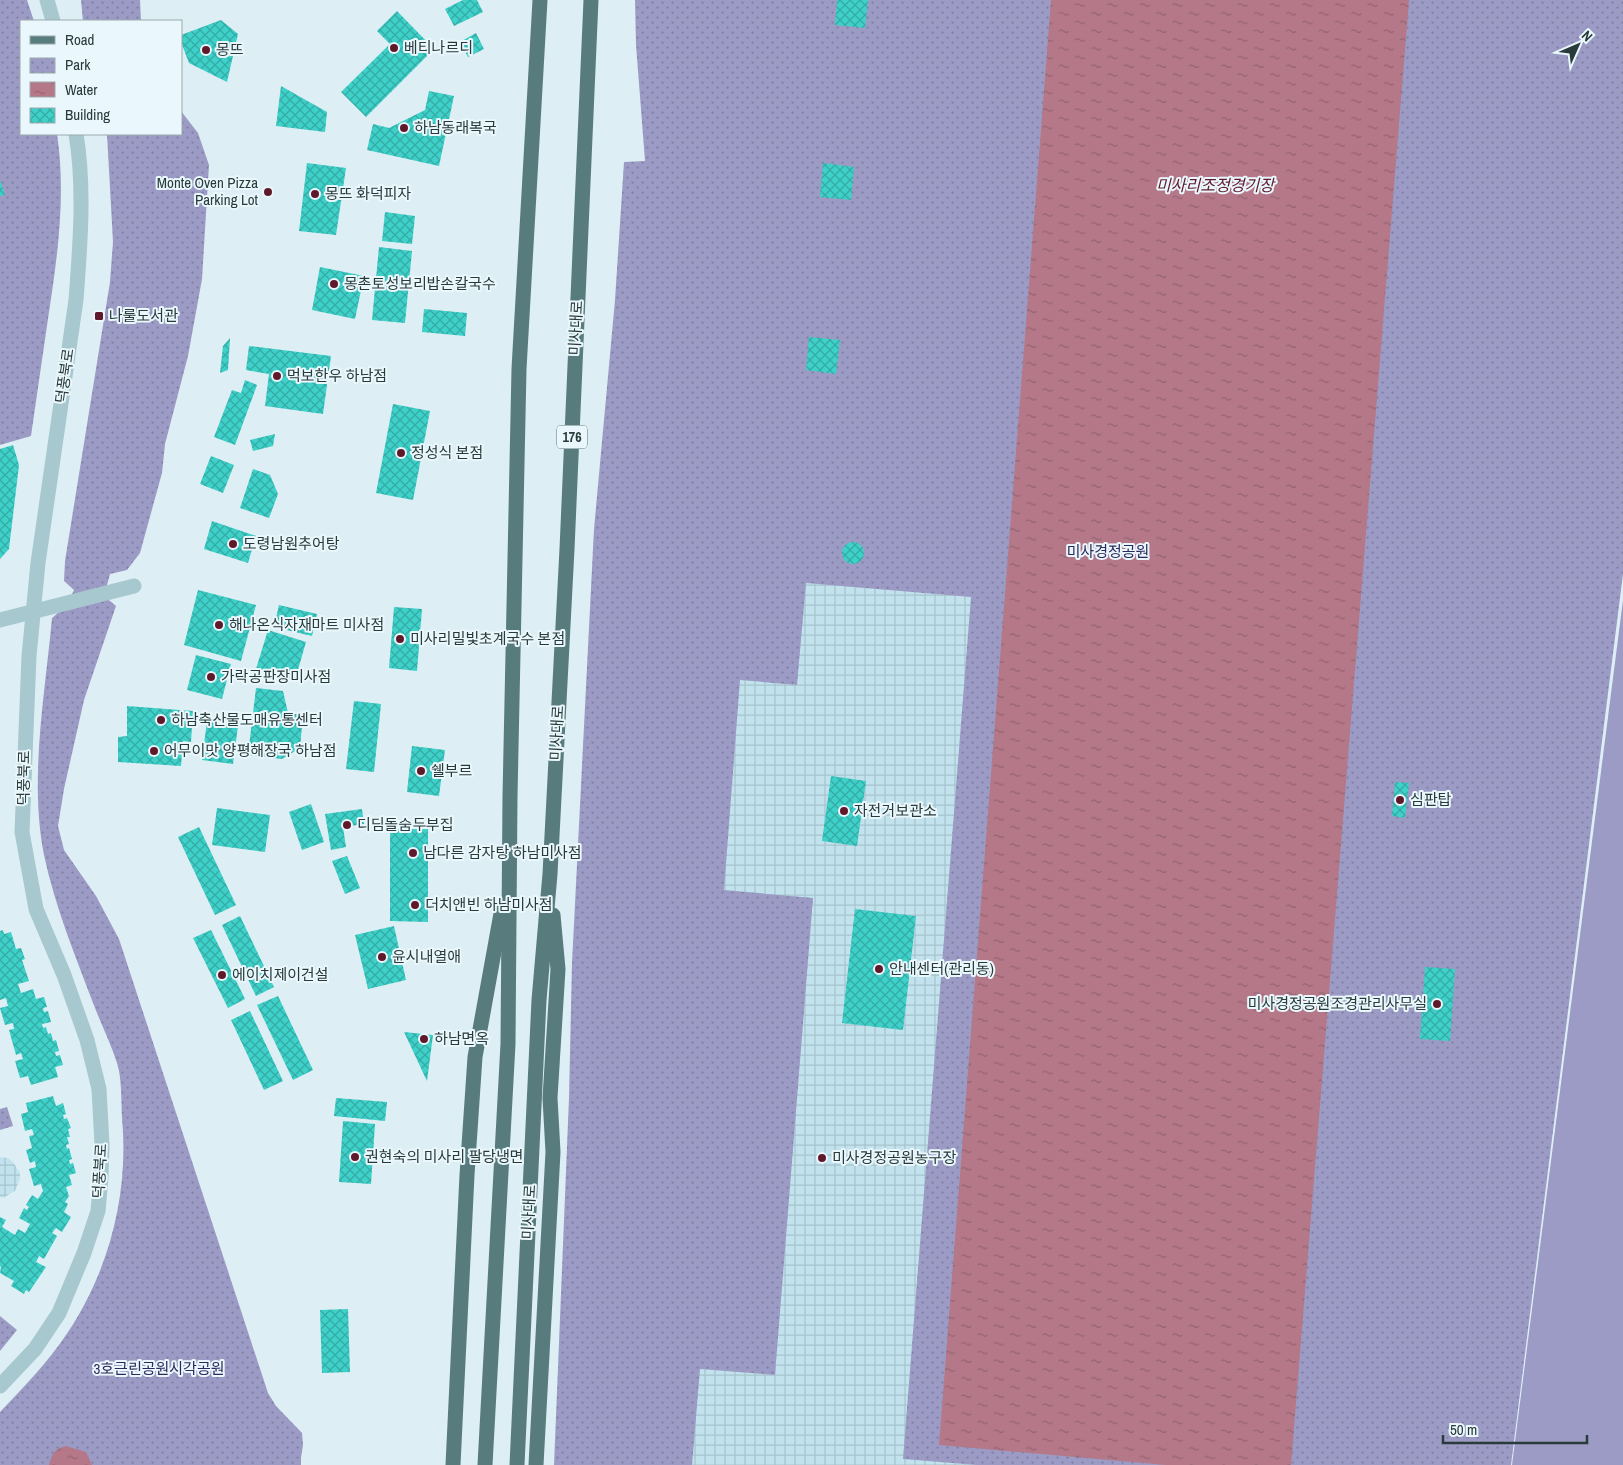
<svg xmlns="http://www.w3.org/2000/svg" width="1623" height="1465" font-family="'Archivo Narrow','Noto Sans KR',sans-serif">
	<style>
		.grass { fill: #9c9bc5 }
		.park { fill: url(#park-dots) }
		.plaza { fill: url(#plaza-grid) }
		.water { fill: url(#water-ripples) }
		.building { fill: url(#building-cross-hatch) }
		.lines { fill: none; stroke-linecap: round; stroke-linejoin: round }
		.minor { stroke: #a7c8ce; stroke-width: 15 }
		.major { stroke: #587c7d; stroke-width: 15 }
		.poi-dot { fill: #60192a; stroke: #eaf7fc; stroke-width: 2 }
		.labels { text-anchor: middle; stroke-width: 4; stroke-linejoin: round; paint-order: stroke }
		.shield { fill: #eaf7fc; stroke: #627374; stroke-width: 1 }
		.shield-label { font-size: 14px; font-weight: bold; fill: #283a3a }
		.poi-label { font-size: 15px; fill: #283a3a; stroke: #eaf7fc; text-anchor: start }
		.street-label { font-size: 15px; fill: #283a3a; stroke: #eaf7fc }
		.park-label { font-size: 15px; fill: #2c295b; stroke: #eaf7fc }
		.water-label { font-size: 16px; font-style: italic; fill: #60192a; stroke: #eaf7fc }
	</style>
	<defs>
		<pattern id="park-dots" width="8" height="8" patternUnits="userSpaceOnUse" patternTransform="scale(1.25)"><rect width="8" height="8" fill="#9c9bc5"/><path d="M2 2h.1M6 6h.1" fill="none" stroke="#7f7fa1" stroke-width="1.8" stroke-linecap="round"/></pattern>
		<pattern id="plaza-grid" width="8" height="8" patternUnits="userSpaceOnUse" patternTransform="scale(1.25)"><rect width="8" height="8" fill="#c2e3ee"/><path d="M0 4h8M4 0v8" fill="none" stroke="#a7c4cd"/></pattern>
		<pattern id="water-ripples" width="26" height="14" patternUnits="userSpaceOnUse" patternTransform="scale(1.25)"><rect width="26" height="14" fill="#b57888"/><path d="M2 4q2-2 4 0t4 0M15 11q2-2 4 0t4 0" fill="none" stroke="#936370"/></pattern>
		<pattern id="building-cross-hatch" width="8" height="8" patternUnits="userSpaceOnUse" patternTransform="scale(1.25)"><rect width="8" height="8" fill="#3ed1c9"/><path d="M0 0l8 8M0 8l8-8" fill="none" stroke="#34aba4"/></pattern>
	</defs>
	<rect width="100%" height="100%" fill="#ddeff5"/>
	<path class="grass" d="M 1623,600 L 1623,1465 L 1512,1465 Z"/>
	<g class="park">
		<path d="M 0,0 L 27,0 L 34,21 L 21,21 L 21,134 L 57,134 C 66,193 58,253 49,312 C 43,353 37,394 31,436 L 0,445 Z"/>
		<path d="M 81,0 L 140,0 L 141,21 L 83,21 Z"/>
		<path d="M 635,0 L 1623,0 L 1623,574 L 1511,1465 L 554,1465 L 569,1098 L 572,963 L 594,529 L 615,300 L 624,162 L 645,161 L 636,45 Z"/>
		<path d="M 181,111 L 198,133 L 209,165 L 202,279 L 188,356 L 165,444 L 162,473 L 140,553 L 127,570 L 110,574 L 104,596 L 116,606 L 84,700 L 64,789 L 58,826 L 64,850 L 96,896 L 119,939 L 268,1393 L 276,1406 L 302,1433 L 303,1445 L 301,1458 L 301,1465 L 0,1465 L 0,1412 C 24,1387 49,1361 68,1332 C 110,1269 129,1192 122,1118 C 121,1101 122,1078 117,1063 C 111,1044 102,1026 95,1008 C 76,958 55,907 44,855 C 29,779 45,695 52,618 L 67,605 L 74,590 L 64,581 L 65,561 L 110,282 L 113,242 L 107,134 L 181,134 Z"/>
		<path d="M 7,1107 L 13,1126 L 0,1130 L 0,1109 Z"/>
		<path d="M 0,1316 L 17,1330 L 0,1351 Z"/>
	</g>
	<g class="plaza">
		<path d="M 806,583 L 971,597 L 903,1459 L 977,1465 L 692,1465 L 700,1369 L 775,1375 L 813,898 L 724,890 L 740,680 L 797,685 Z"/>
		<path d="M 0,1157 L 8,1158 L 13,1162 L 20,1173 L 20,1179 L 15,1191 L 3,1198 L 0,1197 Z"/>
	</g>
	<g class="water">
		<path d="M 1051,0 L 1409,0 L 1291,1465 L 1166,1465 L 939,1445 Z"/>
		<path d="M 66,1446 L 86,1452 L 92,1465 L 49,1465 C 52,1453 55,1449 66,1446 Z"/>
	</g>
	<g class="building">
		<path d="M 463,0 L 477,0 L 483,12 L 454,26 L 445,9 Z"/>
		<path d="M 837,0 L 868,0 L 865,28 L 835,25 Z"/>
		<path d="M 397,11 L 434,49 L 366,117 L 341,92 L 390,44 L 377,31 Z"/>
		<path d="M 221,20 L 238,34 L 227,82 L 189,63 L 181,42 L 181,35 Z"/>
		<path d="M 476,33 L 484,49 L 468,57 L 460,42 Z"/>
		<path d="M 281,86 L 327,112 L 325,132 L 276,126 Z"/>
		<path d="M 429,91 L 454,96 L 439,166 L 367,150 L 373,124 L 389,128 L 425,110 Z"/>
		<path d="M 307,163 L 346,168 L 336,235 L 299,231 Z"/>
		<path d="M 823,163 L 854,167 L 851,200 L 820,197 Z"/>
		<path d="M 0,180 L 5,195 L 0,196 Z"/>
		<path d="M 385,212 L 415,216 L 412,244 L 382,241 Z"/>
		<path d="M 379,247 L 412,251 L 405,323 L 372,320 Z"/>
		<path d="M 320,267 L 364,276 L 355,319 L 312,310 Z"/>
		<path d="M 424,309 L 467,313 L 465,336 L 422,332 Z"/>
		<path d="M 809,337 L 840,340 L 836,374 L 806,370 Z"/>
		<path d="M 230,338 L 228,370 L 220,373 L 223,346 Z"/>
		<path d="M 249,346 L 331,356 L 323,414 L 265,406 L 269,374 L 246,370 Z"/>
		<path d="M 245,380 L 257,385 L 235,445 L 214,437 L 232,390 L 241,393 Z"/>
		<path d="M 393,404 L 430,411 L 413,500 L 376,493 Z"/>
		<path d="M 275,434 L 273,446 L 253,451 L 250,440 Z"/>
		<path d="M 13,445 L 19,465 L 9,549 L 0,559 L 0,449 Z"/>
		<path d="M 211,456 L 234,465 L 223,493 L 200,484 Z"/>
		<path d="M 253,469 L 270,475 L 278,494 L 269,518 L 240,508 Z"/>
		<path d="M 212,521 L 256,536 L 248,563 L 204,549 Z"/>
		<circle cx="853" cy="553" r="11"/>
		<path d="M 198,590 L 256,605 L 241,661 L 184,645 Z"/>
		<path d="M 279,605 L 317,614 L 312,636 L 274,627 Z"/>
		<path d="M 394,607 L 422,609 L 417,671 L 389,668 Z"/>
		<path d="M 268,630 L 306,642 L 295,680 L 256,669 Z"/>
		<path d="M 196,655 L 231,664 L 222,699 L 187,690 Z"/>
		<path d="M 256,688 L 283,691 L 288,713 L 303,715 L 300,748 L 282,759 L 248,755 Z"/>
		<path d="M 354,701 L 381,704 L 374,772 L 346,769 Z"/>
		<path d="M 127,706 L 193,711 L 191,742 L 183,741 L 181,766 L 118,762 L 118,737 L 127,736 Z"/>
		<path d="M 207,721 L 238,726 L 233,764 L 202,760 Z"/>
		<path d="M 412,746 L 445,750 L 439,796 L 407,792 Z"/>
		<path d="M 831,776 L 866,781 L 857,846 L 822,841 Z"/>
		<path d="M 1395,782 L 1409,783 L 1405,818 L 1392,816 Z"/>
		<path d="M 311,804 L 324,842 L 302,850 L 289,812 Z"/>
		<path d="M 217,808 L 270,815 L 265,852 L 212,845 Z"/>
		<path d="M 362,809 L 364,824 L 343,827 L 346,847 L 331,850 L 325,814 Z"/>
		<path d="M 199,827 L 236,905 L 215,915 L 178,837 Z"/>
		<path d="M 390,829 L 428,829 L 428,922 L 390,921 Z"/>
		<path d="M 347,856 L 360,888 L 345,894 L 332,861 Z"/>
		<path d="M 855,909 L 916,916 L 903,1030 L 842,1023 Z"/>
		<path d="M 240,916 L 274,987 L 256,996 L 222,925 Z"/>
		<path d="M 394,926 L 406,980 L 368,989 L 355,935 Z"/>
		<path d="M 3,930 L 4,934 L 11,932 L 16,949 L 21,948 L 25,959 L 22,960 L 29,981 L 18,984 L 21,993 L 33,989 L 36,999 L 44,997 L 47,1007 L 43,1008 L 44,1012 L 48,1011 L 51,1022 L 42,1024 L 43,1028 L 46,1027 L 48,1034 L 51,1033 L 53,1041 L 56,1040 L 59,1051 L 55,1052 L 56,1056 L 60,1055 L 63,1065 L 55,1067 L 58,1077 L 31,1085 L 28,1076 L 20,1078 L 15,1061 L 23,1059 L 21,1053 L 16,1055 L 9,1030 L 14,1029 L 13,1023 L 5,1025 L 0,1008 L 8,1006 L 6,998 L 0,1000 L 0,931 Z"/>
		<path d="M 211,930 L 245,999 L 228,1008 L 193,938 Z"/>
		<path d="M 1425,967 L 1455,969 L 1450,1041 L 1420,1039 Z"/>
		<path d="M 278,996 L 313,1070 L 293,1080 L 257,1005 Z"/>
		<path d="M 250,1011 L 283,1081 L 264,1090 L 231,1020 Z"/>
		<path d="M 404,1032 L 433,1035 L 427,1081 Z"/>
		<path d="M 53,1096 L 56,1106 L 63,1103 L 66,1114 L 63,1115 L 64,1119 L 67,1118 L 71,1128 L 68,1129 L 70,1137 L 67,1137 L 69,1144 L 66,1145 L 67,1149 L 69,1148 L 72,1159 L 69,1160 L 70,1164 L 73,1163 L 76,1173 L 69,1175 L 72,1185 L 66,1187 L 69,1196 L 65,1202 L 68,1204 L 64,1212 L 71,1217 L 62,1232 L 56,1228 L 52,1233 L 57,1236 L 44,1259 L 39,1256 L 36,1262 L 46,1267 L 29,1292 L 26,1290 L 24,1294 L 11,1286 L 14,1281 L 0,1273 L 1,1267 L 0,1266 L 0,1217 L 6,1220 L 2,1227 L 15,1235 L 18,1229 L 25,1233 L 30,1224 L 19,1218 L 24,1208 L 27,1210 L 29,1207 L 26,1205 L 32,1195 L 38,1199 L 43,1191 L 41,1184 L 34,1186 L 29,1169 L 36,1167 L 35,1161 L 30,1163 L 26,1150 L 32,1148 L 29,1136 L 34,1135 L 32,1129 L 25,1131 L 21,1114 L 28,1112 L 26,1103 Z"/>
		<path d="M 336,1098 L 387,1102 L 385,1121 L 334,1116 Z"/>
		<path d="M 343,1121 L 375,1124 L 371,1184 L 339,1182 Z"/>
		<path d="M 348,1309 L 350,1372 L 322,1373 L 320,1310 Z"/>
	</g>
	<g class="lines">
		<g class="minor">
			<path d="M 47,0 L 53,21"/>
			<path d="M 0,620 L 134,586"/>
			<path d="M 0,1386 L 35,1349 L 59,1313 L 84,1253 L 98,1211 L 101,1177 L 102,1145 L 99,1089 L 87,1040 L 64,975 L 36,909 L 22,832 L 29,656 L 38,563 L 76,300 C 80,247 85,187 76,134"/>
		</g>
		<g class="major">
			<path d="M 453,1465 L 467,1175 L 475,1057 L 502,908"/>
			<path d="M 485,1465 L 508,1044 L 510,796 L 519,369 L 540,0"/>
			<path d="M 517,1465 L 539,1000 L 550,874 L 567,549 L 591,0"/>
			<path d="M 536,1465 L 553,1152 L 550,1098 L 558,969 L 553,915"/>
		</g>
	</g>
	<g class="poi-dot">
		<circle cx="394" cy="48" r="5"/>
		<circle cx="206" cy="50" r="5"/>
		<circle cx="404" cy="128" r="5"/>
		<circle cx="268" cy="192" r="5"/>
		<circle cx="315" cy="194" r="5"/>
		<circle cx="334" cy="284" r="5"/>
		<rect x="94" y="311" width="10" height="10" rx="2.5"/>
		<circle cx="277" cy="376" r="5"/>
		<circle cx="401" cy="453" r="5"/>
		<circle cx="233" cy="544" r="5"/>
		<circle cx="219" cy="625" r="5"/>
		<circle cx="400" cy="639" r="5"/>
		<circle cx="211" cy="677" r="5"/>
		<circle cx="161" cy="720" r="5"/>
		<circle cx="154" cy="751" r="5"/>
		<circle cx="421" cy="771" r="5"/>
		<circle cx="1400" cy="800" r="5"/>
		<circle cx="844" cy="811" r="5"/>
		<circle cx="347" cy="825" r="5"/>
		<circle cx="413" cy="853" r="5"/>
		<circle cx="415" cy="905" r="5"/>
		<circle cx="382" cy="957" r="5"/>
		<circle cx="879" cy="969" r="5"/>
		<circle cx="222" cy="975" r="5"/>
		<circle cx="1437" cy="1004" r="5"/>
		<circle cx="424" cy="1039" r="5"/>
		<circle cx="355" cy="1157" r="5"/>
		<circle cx="822" cy="1158" r="5"/>
	</g>
	<g class="labels">
		<rect class="shield" x="557" y="425.5" width="30" height="23" rx="4"/>
		<g class="shield-label">
			<text x="572" y="442">176</text>
		</g>
		<g class="poi-label">
			<text x="404" y="53">베티나르디</text>
			<text x="216" y="55">몽뜨</text>
			<text x="414" y="133">하남동래복국</text>
			<text x="258" y="188" text-anchor="end">Monte Oven Pizza<tspan x="258" dy="17">Parking Lot</tspan></text>
			<text x="325" y="199">몽뜨 화덕피자</text>
			<text x="344" y="289">몽촌토성보리밥손칼국수</text>
			<text x="109" y="321">나룰도서관</text>
			<text x="287" y="381">먹보한우 하남점</text>
			<text x="411" y="458">정성식 본점</text>
			<text x="243" y="549">도령남원추어탕</text>
			<text x="229" y="630">해나온식자재마트 미사점</text>
			<text x="410" y="644">미사리밀빛초계국수 본점</text>
			<text x="221" y="682">가락공판장미사점</text>
			<text x="171" y="725">하남축산물도매유통센터</text>
			<text x="164" y="756">어무이맛 양평해장국 하남점</text>
			<text x="431" y="776">쉘부르</text>
			<text x="1410" y="805">심판탑</text>
			<text x="854" y="816">자전거보관소</text>
			<text x="357" y="830">디딤돌숨두부집</text>
			<text x="423" y="858">남다른 감자탕 하남미사점</text>
			<text x="425" y="910">더치앤빈 하남미사점</text>
			<text x="392" y="962">윤시내열애</text>
			<text x="889" y="974">안내센터(관리동)</text>
			<text x="232" y="980">에이치제이건설</text>
			<text x="1427" y="1009" text-anchor="end">미사경정공원조경관리사무실</text>
			<text x="434" y="1044">하남면옥</text>
			<text x="365" y="1162">권현숙의 미사리 팔당냉면</text>
			<text x="832" y="1163">미사경정공원농구장</text>
		</g>
		<g class="street-label">
			<text transform="translate(576 328) rotate(-87)" y="5">미사대로</text>
			<text transform="translate(65 376) rotate(-82)" y="5">덕풍북로</text>
			<text transform="translate(557 733) rotate(-87)" y="5">미사대로</text>
			<text transform="translate(24 778) rotate(-89)" y="5">덕풍북로</text>
			<text transform="translate(100 1171) rotate(-87)" y="5">덕풍북로</text>
			<text transform="translate(529 1212) rotate(-87)" y="5">미사대로</text>
		</g>
		<g class="park-label">
			<text x="1108" y="557">미사경정공원</text>
			<text x="159" y="1374">3호근린공원시각공원</text>
		</g>
		<g class="water-label">
			<text x="1215" y="191">미사리조정경기장</text>
		</g>
	</g>
	<rect x="20" y="20" width="162" height="115" fill="#eaf7fc" stroke="#9cabae"/>
	<rect x="30" y="36" width="25" height="8" fill="#587c7d" stroke="#9cabae"/>
	<text x="65" y="45" font-size="15" fill="#283a3a">Road</text>
	<rect x="30" y="58" width="25" height="15" fill="url(#park-dots)" stroke="#9cabae"/>
	<text x="65" y="70" font-size="15" fill="#283a3a">Park</text>
	<rect x="30" y="82" width="25" height="15" fill="url(#water-ripples)" stroke="#9cabae"/>
	<text x="65" y="95" font-size="15" fill="#283a3a">Water</text>
	<rect x="30" y="108" width="25" height="15" fill="url(#building-cross-hatch)" stroke="#9cabae"/>
	<text x="65" y="120" font-size="15" fill="#283a3a">Building</text>
	<g transform="translate(1578 45) rotate(45)" stroke="#eaf7fc" stroke-width="4" paint-order="stroke">
	<path d="M0-4L9 19L0 12L-9 19Z" fill="#283a3a"/>
	<text y="-8" font-size="14" font-weight="bold" text-anchor="middle" fill="#283a3a">N</text>
	</g>
	<path d="M1443 1435v8h144v-8" fill="none" stroke="#283a3a" stroke-width="2.5"/>
	<text x="1450" y="1435" font-size="15" fill="#283a3a" stroke="#eaf7fc" stroke-width="4" paint-order="stroke">50 m</text>
</svg>
